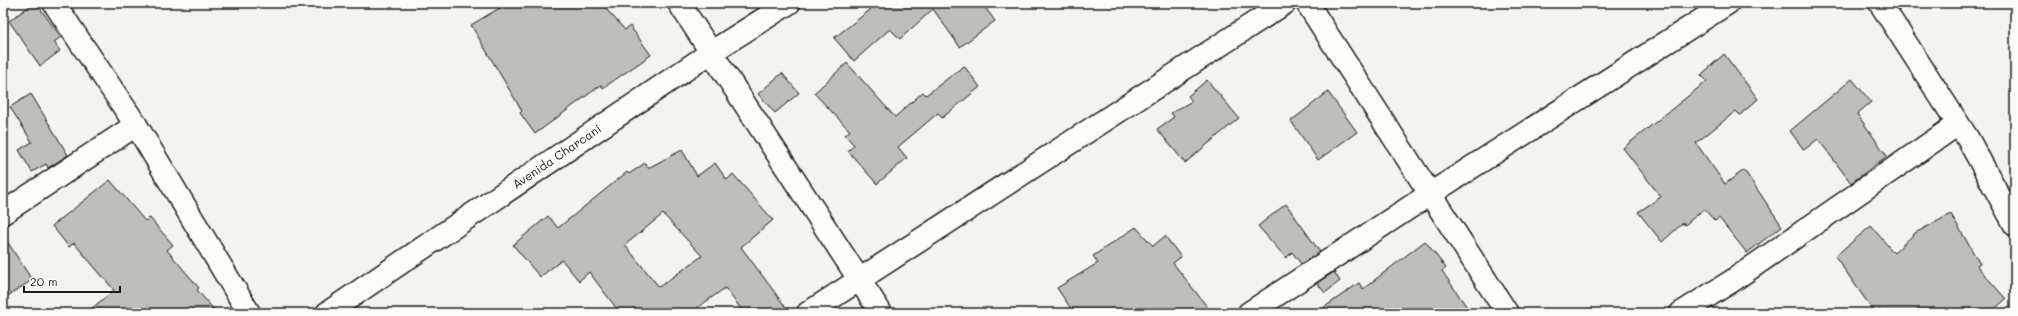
<svg xmlns="http://www.w3.org/2000/svg" width="2018" height="316" font-family="Mali,sans-serif">
	<style>
		.building { fill: #bebdba; stroke: #1c1c1c; fill-rule: evenodd }
		.lines { fill: none; stroke-linecap: round; stroke-linejoin: round }
		.street-casing { stroke: #1c1c1c; stroke-width: 25 }
		.secondary-casing { stroke: #1c1c1c; stroke-width: 25 }
		.street { stroke: #fdfcf7; stroke-width: 22 }
		.secondary { stroke: #fdfcf7; stroke-width: 22 }
		.labels { text-anchor: middle; stroke-width: 4; stroke-linejoin: round; paint-order: stroke }
		.street-label { font-size: 12px; fill: #1c1c1c; stroke: #fdfcf7 }
	</style>
	<rect width="100%" height="100%" fill="#f4f3ee"/>
	<filter id="ink" filterUnits="userSpaceOnUse"><feTurbulence type="fractalNoise" baseFrequency=".025" numOctaves="2"/><feDisplacementMap in="SourceGraphic" scale="8" xChannelSelector="R" yChannelSelector="G"/><feConvolveMatrix kernelMatrix="1 2 1 2 8 2 1 2 1" color-interpolation-filters="sRGB"/></filter>
	<g filter="url(#ink)">
		<g class="building">
			<path d="M 34,3 L 36,3 L 61,37 L 54,42 L 60,51 L 40,66 L 9,21 Z"/>
			<path d="M 508,3 L 601,3 L 625,30 L 630,26 L 651,55 L 603,88 L 601,85 L 535,134 L 520,113 L 522,111 L 471,25 Z"/>
			<path d="M 866,3 L 982,3 L 995,21 L 960,47 L 933,9 L 900,39 L 890,29 L 854,61 L 834,38 L 871,9 Z"/>
			<path d="M 1724,54 L 1758,99 L 1740,115 L 1736,111 L 1696,143 L 1725,184 L 1744,170 L 1782,226 L 1747,253 L 1719,218 L 1715,221 L 1704,209 L 1685,225 L 1683,223 L 1662,242 L 1638,212 L 1661,197 L 1623,148 L 1707,81 L 1701,75 Z"/>
			<path d="M 847,63 L 895,117 L 923,92 L 926,95 L 964,66 L 980,87 L 942,118 L 938,113 L 898,147 L 907,158 L 877,184 L 848,151 L 854,145 L 845,135 L 850,131 L 814,93 Z"/>
			<path d="M 782,73 L 799,93 L 775,113 L 758,94 Z"/>
			<path d="M 1852,79 L 1871,102 L 1857,114 L 1887,156 L 1851,183 L 1818,139 L 1804,150 L 1790,131 Z"/>
			<path d="M 1207,80 L 1239,118 L 1185,163 L 1157,129 L 1174,117 L 1171,113 L 1192,101 L 1188,96 Z"/>
			<path d="M 1328,92 L 1357,132 L 1318,160 L 1291,121 Z"/>
			<path d="M 31,94 L 68,155 L 48,168 L 46,164 L 32,172 L 19,150 L 32,142 L 10,107 Z"/>
			<path d="M 682,150 L 697,176 L 715,163 L 727,180 L 733,174 L 773,220 L 741,247 L 790,313 L 744,313 L 725,288 L 690,313 L 620,313 L 589,272 L 579,281 L 562,260 L 540,277 L 513,245 L 548,216 L 558,228 L 627,172 L 629,174 L 645,163 L 648,168 ZM 663,214 L 702,256 L 659,287 L 625,245 Z"/>
			<path d="M 110,180 L 145,221 L 150,218 L 173,245 L 167,250 L 199,288 L 197,290 L 217,313 L 86,313 L 114,290 L 74,243 L 69,247 L 52,226 Z"/>
			<path d="M 1286,204 L 1320,252 L 1301,264 L 1292,252 L 1286,258 L 1258,226 Z"/>
			<path d="M 1951,214 L 1980,264 L 1977,266 L 2006,299 L 1990,313 L 1875,313 L 1835,256 L 1871,226 L 1894,253 L 1915,233 Z"/>
			<path d="M 1136,227 L 1153,246 L 1165,236 L 1181,257 L 1173,263 L 1212,313 L 1074,313 L 1057,288 L 1098,263 L 1093,256 Z"/>
			<path d="M 3,235 L 32,280 L 3,299 Z"/>
			<path d="M 1425,241 L 1446,268 L 1442,271 L 1471,313 L 1316,313 L 1359,283 L 1363,289 Z"/>
			<path d="M 1334,272 L 1340,281 L 1325,293 L 1317,283 Z"/>
		</g>
		<g class="lines">
			<g class="street-casing">
				<g id="street">
					<path d="M 54,3 L 136,125 L 249,313"/>
					<path d="M 679,3 L 881,313"/>
					<path d="M 1307,3 L 1507,313"/>
					<path d="M 1880,3 L 1968,139 L 2015,225"/>
					<path d="M 3,213 L 136,125"/>
					<path d="M 808,313 L 1285,3"/>
					<path d="M 1249,313 L 1430,194 L 1728,3"/>
					<path d="M 1681,313 L 1732,281 L 1958,124"/>
				</g>
			</g>
			<g class="secondary-casing">
				<g id="secondary">
					<path id="s1" d="M 327,313 L 710,53 L 789,3"/>
				</g>
			</g>
			<use href="#street" class="street"/>
			<use href="#secondary" class="secondary"/>
		</g>
	</g>
	<g class="labels">
		<g class="street-label">
			<text dy="4" stroke="none"><textPath href="#s1" startOffset="278">Avenida Charcani</textPath></text>
		</g>
	</g>
	<rect width="2018" height="316" fill="none" stroke="#fdfcf7" stroke-width="16"/>
	<rect x="8" y="8" width="2002" height="300" fill="none" stroke="#1c1c1c" stroke-width="1.5" filter="url(#ink)"/>
	<path d="M24 286v6h96v-6" fill="none" stroke="#1c1c1c" stroke-width="2"/>
	<text x="30" y="286" font-size="12" fill="#1c1c1c" stroke="#fdfcf7" stroke-width="3" paint-order="stroke">20 m</text>
</svg>
